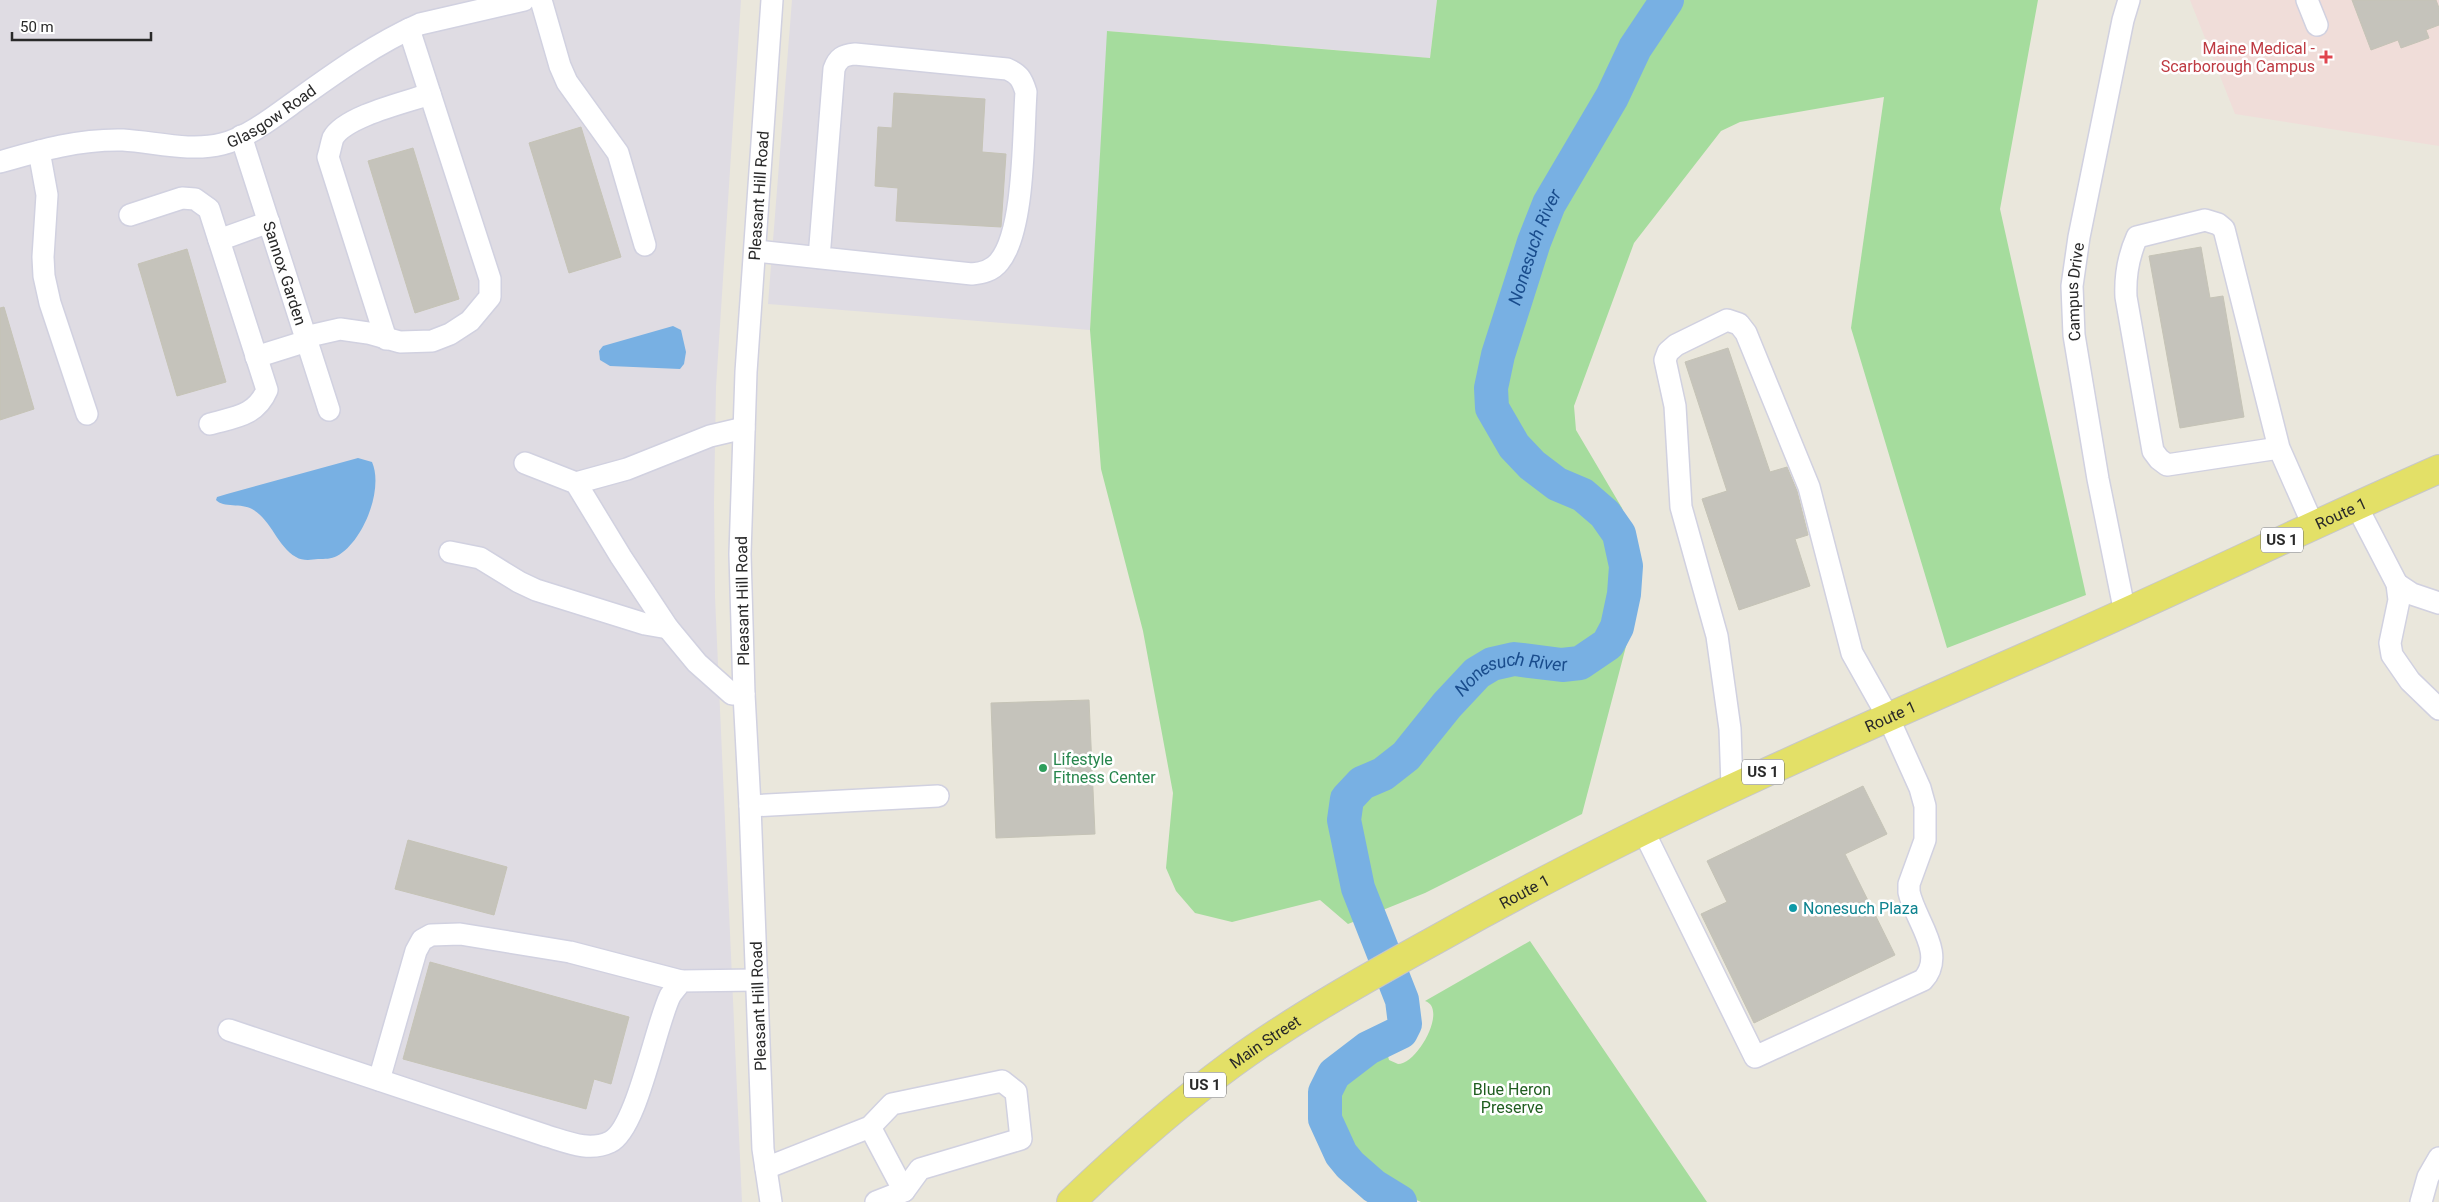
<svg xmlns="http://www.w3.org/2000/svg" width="2439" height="1202" font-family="Roboto,sans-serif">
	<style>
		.industrial { fill: #dfdce3 }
		.medical { fill: #f0ddd9 }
		.green { fill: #a5dc9d }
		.water { fill: #78b0e3 }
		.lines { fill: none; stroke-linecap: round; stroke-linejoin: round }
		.river { stroke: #78b0e3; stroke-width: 34 }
		.building { fill: #c5c3bb; stroke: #c5c3b6 }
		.minor-casing { stroke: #d1d1e0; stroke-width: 24 }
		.major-casing { stroke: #c7c7c7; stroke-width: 30 }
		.minor { stroke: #fff; stroke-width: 21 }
		.major { stroke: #e3e067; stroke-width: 28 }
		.health-dot { fill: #e0444e; stroke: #fff; stroke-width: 2 }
		.leisure-dot { fill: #2e9e5b; stroke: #fff; stroke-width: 2 }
		.culture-dot { fill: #0f9aa8; stroke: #fff; stroke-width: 2 }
		.labels { text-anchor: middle; stroke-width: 5; stroke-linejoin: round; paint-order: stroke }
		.shield { fill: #fff; stroke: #696969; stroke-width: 1 }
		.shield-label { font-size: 15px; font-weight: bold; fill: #292929 }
		.health-label { font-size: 16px; fill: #be3a42; stroke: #fff; text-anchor: end }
		.street-label { font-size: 16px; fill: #292929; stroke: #fff }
		.leisure-label { font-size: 16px; fill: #27864d; stroke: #fff; text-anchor: start }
		.culture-label { font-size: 16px; fill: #0d838f; stroke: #fff; text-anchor: start }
		.park-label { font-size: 16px; fill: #205e20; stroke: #fff }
		.water-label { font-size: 18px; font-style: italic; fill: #194c8c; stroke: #fff }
	</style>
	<rect width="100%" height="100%" fill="#eae7dc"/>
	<g class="industrial">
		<path d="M 0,0 L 741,0 L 716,387 L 714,502 L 715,597 L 742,1202 L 0,1202 Z"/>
		<path d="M 792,0 L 1437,0 L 1430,58 L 1108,31 L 1090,330 L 768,304 Z"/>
	</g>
	<path class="medical" d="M 2190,0 L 2439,0 L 2439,146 L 2235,114 Z"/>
	<g class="green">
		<path d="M 1437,0 L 2038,0 L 2000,209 L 2086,595 L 1947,648 L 1851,328 L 1884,97 L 1740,122 L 1721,131 L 1634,243 L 1574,406 L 1576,430 L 1622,508 L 1641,560 L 1635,612 L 1582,814 L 1425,893 L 1348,924 L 1320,900 L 1232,922 L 1195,913 L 1176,891 L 1166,868 L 1173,793 L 1143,631 L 1101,469 L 1090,330 L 1107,31 L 1430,58 Z"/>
		<path d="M 1530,941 L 1707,1202 L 1421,1202 L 1382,1185 L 1358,1160 L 1352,1149 L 1337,1100 L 1340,1082 L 1352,1068 L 1354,1071 L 1360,1069 L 1365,1060 L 1380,1047 L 1386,1048 L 1389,1060 L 1398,1064 C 1418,1064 1448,1008 1425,1001 Z"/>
	</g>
	<g class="water">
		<path d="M 673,326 L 681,330 L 686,352 L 684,364 L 680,369 L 610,366 L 600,360 L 599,351 L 603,346 Z"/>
		<path d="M 358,458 L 372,462 C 384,489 363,542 337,556 C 331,559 325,559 318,559 C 311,560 302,561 296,557 C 277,546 271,519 252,509 C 242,503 223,508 216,500 L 217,497 L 227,494 Z"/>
	</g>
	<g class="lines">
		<path class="river" id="s1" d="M 1400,1202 L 1374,1186 L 1350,1165 L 1341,1154 L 1325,1119 L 1325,1092 L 1334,1074 L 1368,1048 L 1401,1032 L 1405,1024 L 1402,1000 L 1358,888 L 1344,820 L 1347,799 L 1362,783 L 1383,774 L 1406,756 L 1447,705 L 1477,673 L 1492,664 L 1514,659 L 1562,665 L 1580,663 L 1608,644 L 1617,627 L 1624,594 L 1626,566 L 1619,534 L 1605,514 L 1583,495 L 1557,484 L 1532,465 L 1514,446 L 1492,408 L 1491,388 L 1498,355 L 1534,242 L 1549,204 L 1612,97 L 1635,48 L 1667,0"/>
	</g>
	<g class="building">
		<path d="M 2352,0 L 2436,0 L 2439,8 L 2439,25 L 2426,30 L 2429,38 L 2401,48 L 2398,40 L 2371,50 Z"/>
		<path d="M 894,93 L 985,99 L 982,152 L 1006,154 L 1001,227 L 896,221 L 898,188 L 875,186 L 878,127 L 892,128 Z"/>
		<path d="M 581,127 L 621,257 L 569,273 L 529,143 Z"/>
		<path d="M 413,148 L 459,299 L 415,313 L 368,161 Z"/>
		<path d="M 2201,247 L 2210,298 L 2223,296 L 2244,417 L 2180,428 L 2149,256 Z"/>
		<path d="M 187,249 L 226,382 L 177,396 L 138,264 Z"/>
		<path d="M 4,307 L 34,409 L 0,420 L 0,308 Z"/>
		<path d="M 1728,348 L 1770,472 L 1787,467 L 1797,491 L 1808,535 L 1795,539 L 1810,586 L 1739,610 L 1702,499 L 1727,491 L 1685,362 Z"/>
		<path d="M 1089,700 L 1095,834 L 996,838 L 991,703 Z"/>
		<path d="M 1863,786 L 1887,834 L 1845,854 L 1895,955 L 1754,1023 L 1701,914 L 1727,902 L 1707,861 Z"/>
		<path d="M 408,840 L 507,867 L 494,915 L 395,889 Z"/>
		<path d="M 430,962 L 629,1017 L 611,1084 L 594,1079 L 586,1109 L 403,1059 Z"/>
	</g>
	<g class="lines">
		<g class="minor-casing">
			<g id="minor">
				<path d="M 541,0 L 560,66 L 567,82 L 618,153 L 645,245"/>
				<path d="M 2307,0 L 2317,25"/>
				<path id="s2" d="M 241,136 L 329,410"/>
				<path d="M 39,151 L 47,195 L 43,257 L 44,276 L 50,303 L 87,414"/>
				<path id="s3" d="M 0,162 C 41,150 80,139 123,140 C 155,142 190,152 222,144 C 248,138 279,113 300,98 C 339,70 377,43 420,24 L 524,0"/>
				<path d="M 130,215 L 182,198 L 195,199 L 209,209 L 267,390 C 256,416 235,417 210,424"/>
				<path d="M 219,240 L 269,222"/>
				<path d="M 756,251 L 972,274 C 982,273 992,271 999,262 C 1025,231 1023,134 1026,92 C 1022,79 1019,74 1007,69 L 855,54 C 843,55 838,58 834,69 L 819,258"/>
				<path d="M 305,337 L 340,329 L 368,333 L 400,342 L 432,341 L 450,334 L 470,321 L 490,297 L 490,279 L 409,29"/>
				<path d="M 386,339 L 328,157 C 330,151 331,144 333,138 C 345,116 407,102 430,94"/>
				<path d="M 256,357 L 307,341"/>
				<path d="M 2279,448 L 2167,465 L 2159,459 L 2153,451 L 2126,297 C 2125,276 2128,257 2137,237 L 2205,220 L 2218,224 L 2224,229 L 2279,448 L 2313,525"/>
				<path d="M 525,463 L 576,483 L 621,557 L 668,628 L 697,663 L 732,694 L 744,694"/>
				<path d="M 576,483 L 627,469 L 710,436 L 744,428"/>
				<path d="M 2356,505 L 2397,584 L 2399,600 L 2390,643 L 2392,655 L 2410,681 L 2439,709"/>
				<path d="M 450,552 L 480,558 L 519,582 L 536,590 L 645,624 L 668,628"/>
				<path d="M 2397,584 L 2412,594 L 2439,603"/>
				<path id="s4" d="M 2125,613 L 2098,479 L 2074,335 L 2072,286 L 2079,237 L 2123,20 L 2129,0"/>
				<path d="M 750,806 L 938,796"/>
				<path d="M 1643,830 L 1755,1057 L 1923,980 C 1947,954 1915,921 1909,892 L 1909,884 L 1925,840 L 1925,806 L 1920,788 L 1888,717 L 1852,653 L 1809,487 L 1746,333 L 1739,324 L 1727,320 L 1676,345 L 1668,352 L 1665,360 L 1675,406 L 1681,507 L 1717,636 L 1730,729 L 1732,787"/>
				<path d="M 229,1030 L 547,1136 C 567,1142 589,1152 610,1142 C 637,1129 655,1027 670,996 C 673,991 678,986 681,981 L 757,980"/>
				<path d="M 379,1080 L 416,951 L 422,940 L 431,935 L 460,934 L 570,952 L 681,981"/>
				<path d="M 870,1127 L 904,1191 L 876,1202"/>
				<path d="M 766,1168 L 870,1127 L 892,1104 L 1002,1081 L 1016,1092 L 1021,1139 L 920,1169 L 904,1191"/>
				<path id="s5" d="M 771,1202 L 763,1149 L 750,806 L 744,694 L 740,554 L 746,372 L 772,0"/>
				<path d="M 2421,1202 L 2428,1177 L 2439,1158"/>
			</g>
		</g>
		<g class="major-casing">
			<g id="major">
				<path id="s6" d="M 1071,1202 C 1122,1153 1175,1106 1232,1064 C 1295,1018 1370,976 1439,938 C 1628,831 1826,744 2025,657 C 2164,597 2300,530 2439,469"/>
			</g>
		</g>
		<use href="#minor" class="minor"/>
		<use href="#major" class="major"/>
	</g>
	<path class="health-dot" d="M2323.5 49.5h5v5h5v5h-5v5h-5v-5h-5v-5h5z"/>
	<circle class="leisure-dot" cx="1043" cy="768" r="5"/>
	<circle class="culture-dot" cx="1793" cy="908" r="5"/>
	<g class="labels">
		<g class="shield">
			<rect x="2261" y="527.5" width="42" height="25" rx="4"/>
			<rect x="1742" y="759.5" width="42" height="25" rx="4"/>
			<rect x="1184" y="1072.5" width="42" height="25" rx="4"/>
		</g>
		<g class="shield-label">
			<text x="2282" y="545">US 1</text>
			<text x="1763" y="777">US 1</text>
			<text x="1205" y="1090">US 1</text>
		</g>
		<g class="health-label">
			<text x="2315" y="54">Maine Medical -<tspan x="2315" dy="18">Scarborough Campus</tspan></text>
		</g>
		<g class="street-label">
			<text dy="6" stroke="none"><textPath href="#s3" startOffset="282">Glasgow Road</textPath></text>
			<text dy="6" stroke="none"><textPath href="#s5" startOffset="1008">Pleasant Hill Road</textPath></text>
			<text dy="6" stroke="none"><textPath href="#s2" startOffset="144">Sannox Garden</textPath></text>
			<text dy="6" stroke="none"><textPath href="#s4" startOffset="326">Campus Drive</textPath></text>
			<text dy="6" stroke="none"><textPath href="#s6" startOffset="1452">Route 1</textPath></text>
			<text transform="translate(742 601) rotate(-91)" y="6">Pleasant Hill Road</text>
			<text dy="6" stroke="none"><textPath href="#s6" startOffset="958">Route 1</textPath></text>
			<text dy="6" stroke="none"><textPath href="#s6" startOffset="552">Route 1</textPath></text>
			<text transform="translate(758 1006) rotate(-92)" y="6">Pleasant Hill Road</text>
			<text dy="6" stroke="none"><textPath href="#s6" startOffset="252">Main Street</textPath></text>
		</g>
		<g class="leisure-label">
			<text x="1053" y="765">Lifestyle<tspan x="1053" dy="18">Fitness Center</tspan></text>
		</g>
		<g class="culture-label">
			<text x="1803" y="914">Nonesuch Plaza</text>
		</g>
		<g class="park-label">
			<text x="1512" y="1095">Blue Heron<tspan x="1512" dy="18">Preserve</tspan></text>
		</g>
		<g class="water-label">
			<text dy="6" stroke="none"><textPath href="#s1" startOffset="1274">Nonesuch River</textPath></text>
			<text dy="6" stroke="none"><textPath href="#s1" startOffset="702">Nonesuch River</textPath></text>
		</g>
	</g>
	<path d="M12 32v8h139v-8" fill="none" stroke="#292929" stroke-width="2.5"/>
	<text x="20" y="32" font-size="15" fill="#292929" stroke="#ffffff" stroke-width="4" paint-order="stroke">50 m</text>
</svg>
